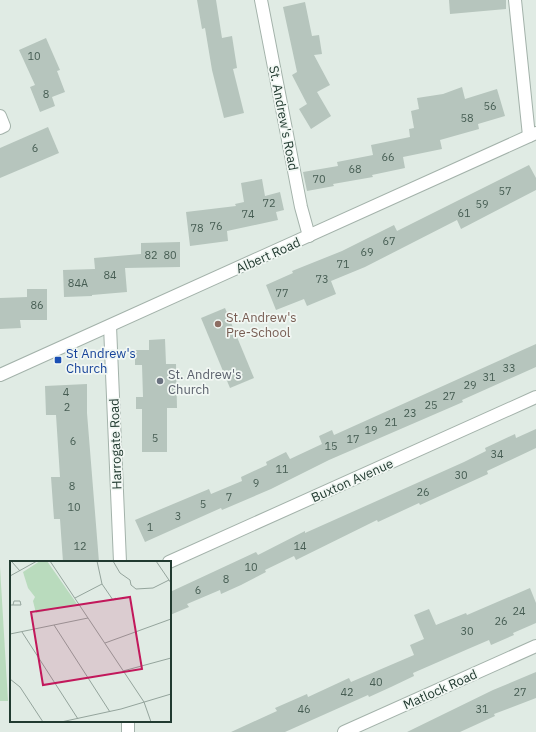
<svg xmlns="http://www.w3.org/2000/svg" width="536" height="732" font-family="'IBM Plex Sans',sans-serif">
	<style>
		.green { fill: #b9dbbd }
		.building { fill: #b6c5bd }
		.lines { fill: none; stroke-linecap: round; stroke-linejoin: round }
		.street-casing { stroke: #a3b2aa; stroke-width: 14 }
		.street { stroke: #fff; stroke-width: 12 }
		.education-dot { fill: #8d6e63; stroke: #f1f7f3; stroke-width: 1.5 }
		.transit-dot { fill: #1a4fb4; stroke: #f1f7f3; stroke-width: 1.5 }
		.worship-dot { fill: #6b7280; stroke: #f1f7f3; stroke-width: 1.5 }
		.labels { text-anchor: middle; stroke-width: 3.5; stroke-linejoin: round; paint-order: stroke }
		.number-label { font-size: 11px; fill: #465d53 }
		.street-label { font-size: 13px; fill: #213a30; stroke: #f1f7f3 }
		.education-label { font-size: 13px; fill: #785e54; stroke: #f1f7f3; text-anchor: start }
		.transit-label { font-size: 13px; fill: #164399; stroke: #f1f7f3; text-anchor: start }
		.worship-label { font-size: 13px; fill: #5b616d; stroke: #f1f7f3; text-anchor: start }
		.inset-road { fill: none; stroke: #94a49c; stroke-width: 1 }
		.view { fill: #c2185b; fill-opacity: 0.15; stroke: #c2185b; stroke-width: 2 }
		.inset-edge { fill: none; stroke: #213a30; stroke-width: 2 }
	</style>
	<rect width="100%" height="100%" fill="#e0ebe4"/>
	<path class="green" d="M 0,567 L 8,701 L 0,701 Z"/>
	<g class="building">
		<path d="M 197,0 L 216,0 L 222,38 L 232,36 L 237,68 L 233,69 L 244,113 L 224,118 L 212,70 L 205,28 L 202,29 Z"/>
		<path d="M 449,0 L 506,0 L 506,9 L 450,14 Z"/>
		<path d="M 305,2 L 312,36 L 319,35 L 322,54 L 314,55 L 330,85 L 317,92 L 331,116 L 311,129 L 299,109 L 307,104 L 292,75 L 297,72 L 283,7 Z"/>
		<path d="M 46,38 L 60,70 L 57,71 L 65,92 L 52,97 L 55,106 L 40,112 L 30,87 L 35,85 L 19,50 Z"/>
		<path d="M 462,87 L 465,99 L 497,89 L 505,116 L 478,124 L 479,129 L 440,140 L 442,149 L 403,157 L 405,168 L 372,175 L 373,177 L 333,184 L 334,186 L 307,191 L 303,172 L 338,166 L 337,162 L 373,155 L 371,145 L 410,137 L 409,129 L 414,128 L 411,111 L 419,109 L 417,98 L 443,94 Z"/>
		<path d="M 48,127 L 59,153 L 0,178 L 0,148 Z"/>
		<path d="M 529,165 L 536,178 L 536,190 L 461,229 L 457,220 L 365,267 L 331,281 L 336,294 L 307,306 L 304,299 L 276,310 L 266,285 L 293,273 L 292,271 L 342,251 L 394,225 L 397,231 Z"/>
		<path d="M 262,179 L 265,196 L 280,192 L 284,210 L 276,212 L 278,220 L 227,231 L 228,241 L 190,246 L 186,212 L 236,206 L 235,204 L 244,202 L 241,183 Z"/>
		<path d="M 180,242 L 180,267 L 125,268 L 127,292 L 92,295 L 92,296 L 64,297 L 63,270 L 95,269 L 94,258 L 141,254 L 141,243 Z"/>
		<path d="M 27,289 L 47,289 L 47,320 L 20,320 L 21,328 L 0,329 L 0,298 L 27,297 Z"/>
		<path d="M 225,308 L 254,378 L 230,388 L 201,318 Z"/>
		<path d="M 165,339 L 166,364 L 176,364 L 177,408 L 167,408 L 167,452 L 142,452 L 142,409 L 136,409 L 136,397 L 143,397 L 142,365 L 135,365 L 135,350 L 149,350 L 149,340 Z"/>
		<path d="M 536,344 L 536,367 L 462,400 L 463,402 L 329,460 L 271,489 L 222,510 L 221,508 L 145,542 L 135,520 L 209,489 L 211,494 L 242,481 L 241,477 L 267,465 L 266,462 L 286,452 L 290,459 L 322,444 L 319,436 L 332,430 L 334,435 Z"/>
		<path d="M 87,384 L 87,413 L 99,562 L 63,562 L 60,519 L 54,519 L 51,477 L 60,477 L 56,415 L 46,415 L 45,386 Z"/>
		<path d="M 536,429 L 536,448 L 487,471 L 488,474 L 420,505 L 419,503 L 378,522 L 377,520 L 296,560 L 294,556 L 265,570 L 266,572 L 241,585 L 221,594 L 220,590 L 187,604 L 189,607 L 170,615 L 170,592 L 256,552 L 258,555 L 305,531 L 305,533 L 464,462 L 486,451 L 485,448 L 515,434 L 516,438 Z"/>
		<path d="M 530,588 L 536,603 L 536,623 L 513,633 L 514,635 L 491,645 L 489,640 L 468,649 L 413,673 L 414,676 L 391,687 L 369,697 L 368,695 L 285,732 L 231,732 L 277,711 L 275,708 L 307,694 L 308,697 L 349,678 L 351,682 L 414,655 L 410,645 L 424,639 L 414,615 L 429,609 L 436,625 L 466,613 L 467,615 Z"/>
		<path d="M 536,672 L 536,698 L 494,714 L 495,716 L 460,732 L 407,732 L 493,690 Z"/>
	</g>
	<g class="lines">
		<g class="street-casing">
			<g id="street">
				<path d="M 261,0 L 301,207 L 309,236"/>
				<path d="M 515,0 L 529,136"/>
				<path d="M 0,116 L 4,126 L 0,128"/>
				<path d="M 110,326 L 120,562"/>
				<path d="M 0,375 L 536,133"/>
				<path d="M 169,562 L 536,397"/>
				<path d="M 128,721 L 128,732"/>
				<path d="M 344,732 L 536,646"/>
			</g>
		</g>
		<use href="#street" class="street"/>
	</g>
	<circle class="education-dot" cx="218" cy="324" r="4"/>
	<rect class="transit-dot" x="54" y="356" width="8" height="8" rx="2"/>
	<circle class="worship-dot" cx="160" cy="381" r="4"/>
	<g class="labels">
		<g class="number-label">
			<text x="34" y="60">10</text>
			<text x="46" y="98">8</text>
			<text x="490" y="110">56</text>
			<text x="467" y="122">58</text>
			<text x="35" y="152">6</text>
			<text x="388" y="161">66</text>
			<text x="355" y="173">68</text>
			<text x="319" y="183">70</text>
			<text x="505" y="195">57</text>
			<text x="269" y="207">72</text>
			<text x="482" y="208">59</text>
			<text x="464" y="217">61</text>
			<text x="248" y="218">74</text>
			<text x="216" y="230">76</text>
			<text x="197" y="232">78</text>
			<text x="389" y="245">67</text>
			<text x="367" y="256">69</text>
			<text x="151" y="259">82</text>
			<text x="170" y="259">80</text>
			<text x="343" y="268">71</text>
			<text x="110" y="279">84</text>
			<text x="322" y="283">73</text>
			<text x="78" y="287">84A</text>
			<text x="282" y="297">77</text>
			<text x="37" y="309">86</text>
			<text x="509" y="372">33</text>
			<text x="489" y="381">31</text>
			<text x="470" y="389">29</text>
			<text x="66" y="396">4</text>
			<text x="449" y="400">27</text>
			<text x="431" y="409">25</text>
			<text x="67" y="411">2</text>
			<text x="410" y="417">23</text>
			<text x="391" y="426">21</text>
			<text x="371" y="434">19</text>
			<text x="155" y="442">5</text>
			<text x="353" y="443">17</text>
			<text x="73" y="445">6</text>
			<text x="331" y="450">15</text>
			<text x="497" y="458">34</text>
			<text x="282" y="473">11</text>
			<text x="461" y="479">30</text>
			<text x="256" y="487">9</text>
			<text x="72" y="490">8</text>
			<text x="423" y="496">26</text>
			<text x="229" y="501">7</text>
			<text x="203" y="508">5</text>
			<text x="74" y="511">10</text>
			<text x="178" y="520">3</text>
			<text x="150" y="531">1</text>
			<text x="80" y="550">12</text>
			<text x="300" y="550">14</text>
			<text x="251" y="571">10</text>
			<text x="226" y="583">8</text>
			<text x="198" y="594">6</text>
			<text x="519" y="615">24</text>
			<text x="501" y="625">26</text>
			<text x="467" y="635">30</text>
			<text x="376" y="686">40</text>
			<text x="347" y="696">42</text>
			<text x="520" y="696">27</text>
			<text x="304" y="713">46</text>
			<text x="482" y="713">31</text>
		</g>
		<g class="street-label">
			<text transform="translate(284 118) rotate(79)" y="5">St. Andrew's Road</text>
			<text transform="translate(268 255) rotate(-24)" y="5">Albert Road</text>
			<text transform="translate(115 444) rotate(-92)" y="5">Harrogate Road</text>
			<text transform="translate(352 480) rotate(-24)" y="5">Buxton Avenue</text>
			<text transform="translate(440 689) rotate(-24)" y="5">Matlock Road</text>
		</g>
		<g class="education-label">
			<text x="226" y="322">St.Andrew's<tspan x="226" dy="15">Pre-School</tspan></text>
		</g>
		<g class="transit-label">
			<text x="66" y="358">St Andrew's<tspan x="66" dy="15">Church</tspan></text>
		</g>
		<g class="worship-label">
			<text x="168" y="379">St. Andrew's<tspan x="168" dy="15">Church</tspan></text>
		</g>
	</g>
	<g transform="translate(10 561)">
		<rect width="161" height="161" fill="#e0ebe4"/>
		<path d="M 30,0 L 37,0 L 67,43 L 26,52 L 23,40 L 25,36 L 18,27 L 13,11 Z" fill="#b9dbbd"/>
		<path class="inset-road" d="M 40,0 L 134,141 L 141,161M 87,0 L 92,23 L 103,39 L 106,37M 103,0 L 110,12 L 120,19 L 121,24 L 126,28 L 143,27 L 159,19M 146,0 L 161,22M 2,1 L 10,10M 0,15 L 27,0M 65,37 L 92,23M 0,44 L 11,44 L 10,40 L 4,40 L 3,44M 44,64 L 100,151M 12,71 L 68,158M 0,73 L 78,57M 95,82 L 161,58M 113,110 L 161,97M 0,118 L 10,126 L 33,161M 51,161 L 111,148 L 161,133"/>
		<path class="view" d="M 120,36 L 132,108 L 33,124 L 21,51 Z"/>
		<rect width="161" height="161" class="inset-edge"/>
	</g>
</svg>
